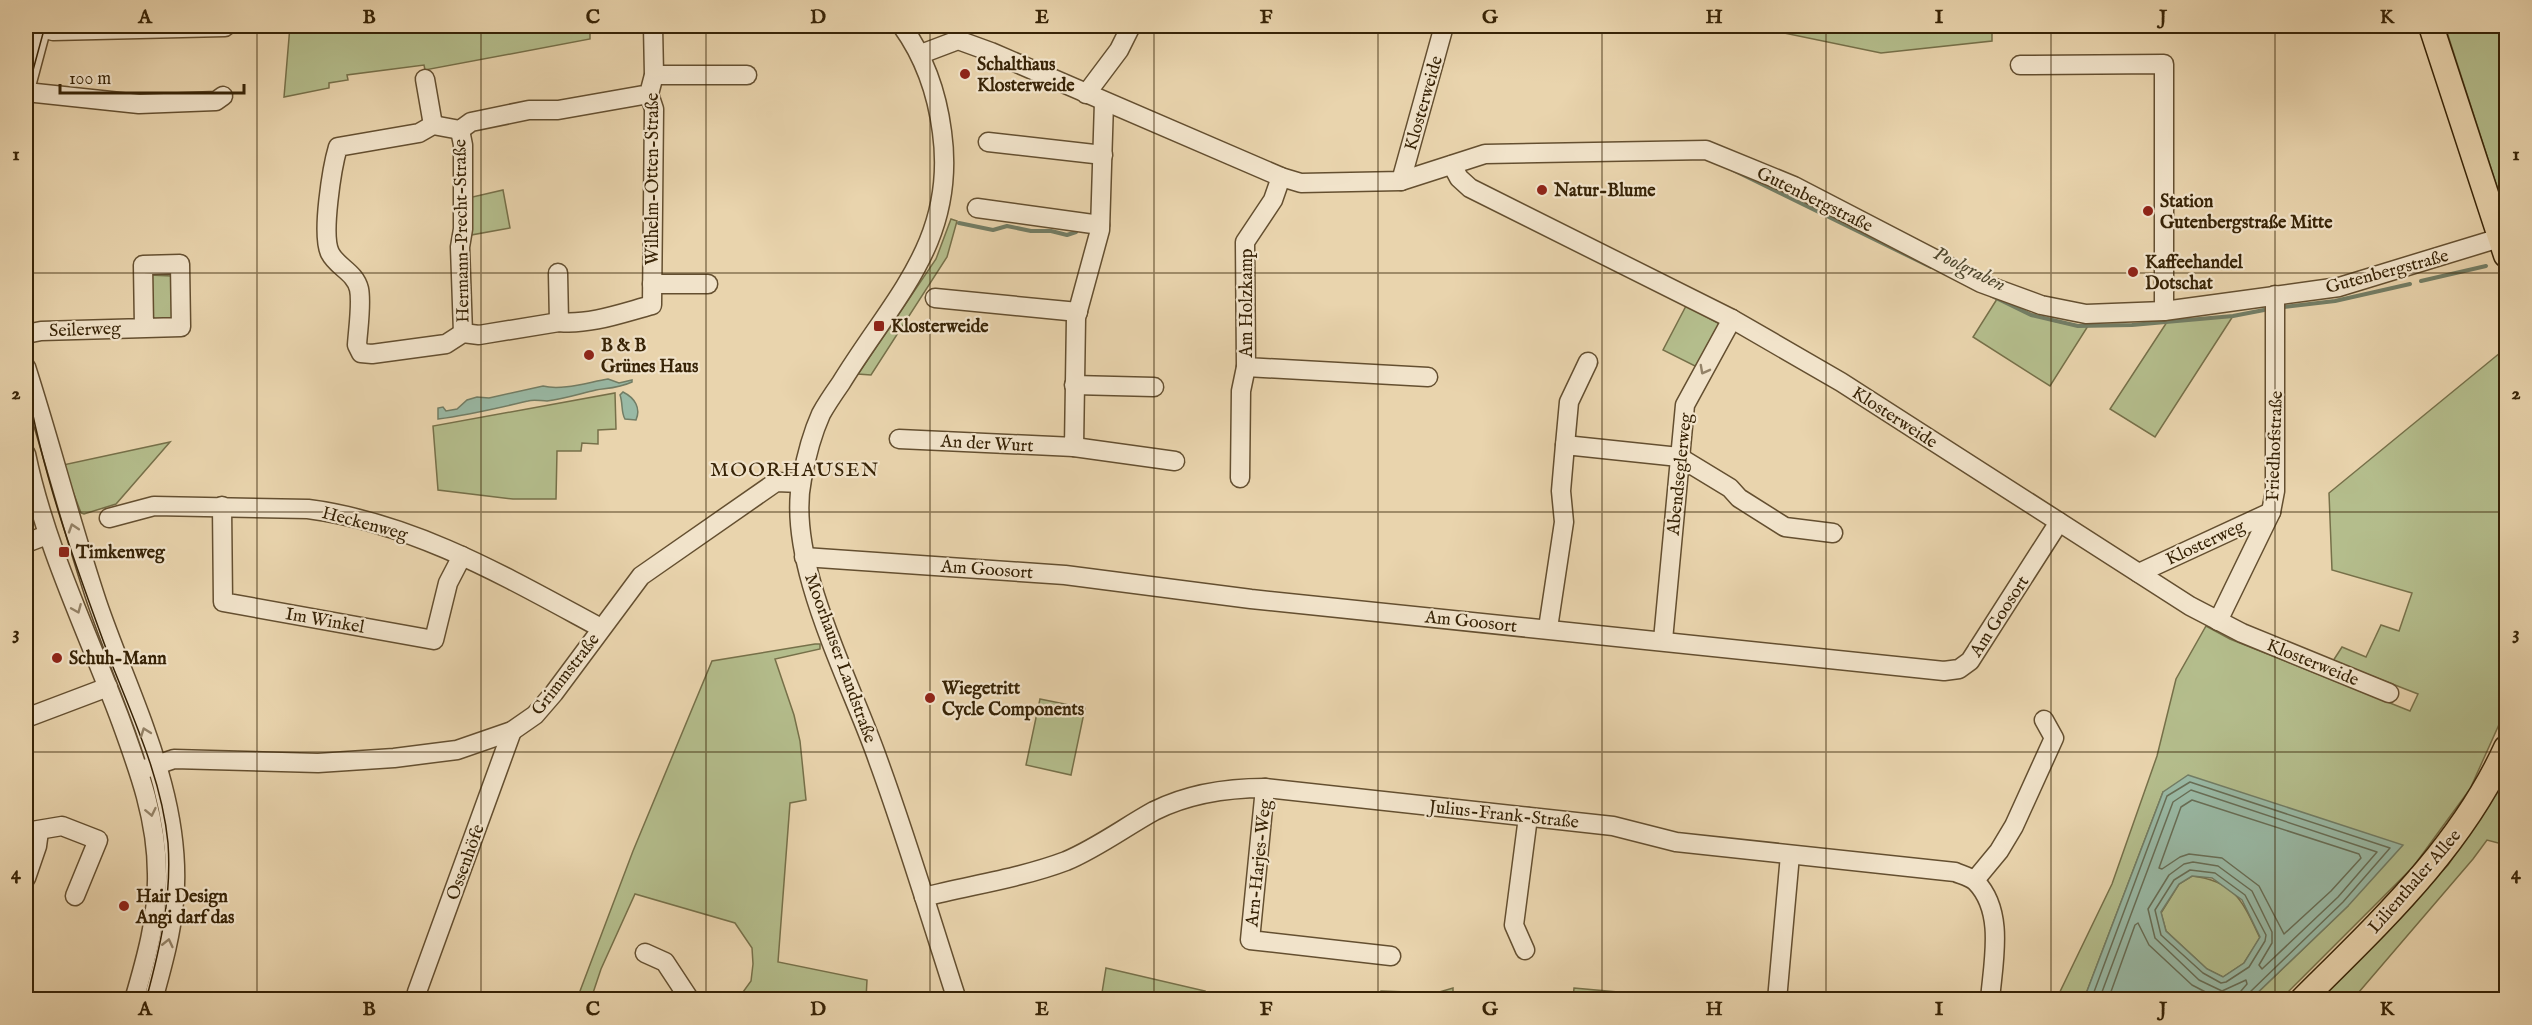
<svg xmlns="http://www.w3.org/2000/svg" width="2532" height="1025" font-family="'IM FELL English',serif">
	<style>
		.green { fill: #b4bd8c; stroke: #767049; stroke-width: 1.5 }
		.water { fill: #99b9a5; stroke: #727d65; stroke-width: 1.5; fill-rule: evenodd }
		.lines { fill: none; stroke-linecap: round; stroke-linejoin: round }
		.shore { stroke: #686e56; stroke-width: 1.5 }
		.stream { stroke: #727d65; stroke-width: 4 }
		.minor-casing { stroke: #644f30; stroke-width: 21 }
		.major-casing { stroke: #372306; stroke-width: 27 }
		.minor { stroke: #f1e3ca; stroke-width: 18 }
		.major { stroke: #e9d4ad; stroke-width: 24 }
		.tram { stroke: #372306; stroke-width: 1.5 }
		.oneway { stroke: #948368 }
		.grid { fill: none; stroke: #372306; stroke-width: 1.5; stroke-opacity: 0.55 }
		.poi-dot { fill: #8f2418; stroke: #f1e3ca; stroke-width: 2 }
		.labels { text-anchor: middle; stroke-width: 4.5; stroke-linejoin: round; paint-order: stroke }
		.poi-label { font-size: 18px; font-weight: bold; fill: #372306; stroke: #f1e3ca; text-anchor: start }
		.street-label { font-size: 18px; fill: #372306; stroke: #f1e3ca }
		.water-label { font-size: 20px; font-style: italic; fill: #50482e; stroke: #f1e3ca }
		.neighbourhood-label { font-size: 20px; letter-spacing: 1.5px; fill: #372306; stroke: #f1e3ca }
		.neatline { fill: none; stroke: #372306; stroke-width: 2 }
		.grid-label { font-size: 20px; text-anchor: middle; font-weight: bold; fill: #372306 }
	</style>
	<rect width="100%" height="100%" fill="#e9d4ad"/>
	<filter id="stains"><feTurbulence type="fractalNoise" baseFrequency=".00333" numOctaves="4"/><feColorMatrix values="0 0 0 0 .2 0 0 0 0 .09 0 0 0 0 .02 0 0 0 .5 -.17"/></filter>
	<radialGradient id="worn" r=".72"><stop offset=".6" stop-color="#630" stop-opacity="0"/><stop offset="1" stop-color="#630" stop-opacity=".3"/></radialGradient>
	<g class="green">
		<path d="M 290,26 L 590,26 L 590,39 L 425,70 L 424,65 L 347,75 L 348,80 L 329,83 L 329,88 L 284,97 Z"/>
		<path d="M 1750,26 L 1992,26 L 1992,41 L 1881,53 Z"/>
		<path d="M 2445,26 L 2506,26 L 2506,196 L 2500,196 Z"/>
		<path d="M 503,190 L 510,228 L 471,235 L 468,198 Z"/>
		<path d="M 951,219 L 957,221 L 947,257 L 871,375 L 858,374 L 936,259 Z"/>
		<path d="M 149,275 L 172,276 L 174,322 L 151,323 Z"/>
		<path d="M 1997,299 C 2025,312 2056,326 2088,326 L 2050,386 L 1973,337 Z"/>
		<path d="M 1686,306 L 1724,326 L 1701,369 L 1663,350 Z"/>
		<path d="M 2233,316 L 2155,437 L 2110,409 L 2167,322 Z"/>
		<path d="M 2506,348 L 2506,709 L 2470,789 L 2413,867 L 2281,999 L 2251,999 L 2348,906 L 2163,792 L 2084,999 L 2056,1000 L 2112,884 L 2157,756 L 2176,679 L 2206,626 L 2230,639 L 2410,711 L 2418,694 L 2333,661 L 2342,647 L 2366,657 L 2381,625 L 2399,631 L 2412,593 L 2332,570 L 2329,493 Z"/>
		<path d="M 615,393 L 616,429 L 598,430 L 598,444 L 582,443 L 581,451 L 557,451 L 556,499 L 513,499 L 438,490 L 433,426 Z"/>
		<path d="M 170,442 L 116,504 L 84,514 L 81,513 L 63,465 Z"/>
		<path d="M 815,644 L 820,644 L 820,649 L 775,659 L 794,715 L 800,741 L 806,800 L 790,803 L 778,962 L 867,980 L 866,999 L 738,999 L 751,981 L 753,964 L 752,948 L 735,923 L 635,894 L 601,969 L 591,999 L 577,999 L 633,851 L 712,661 Z"/>
		<path d="M 1040,699 L 1085,708 L 1071,775 L 1026,765 Z"/>
		<path d="M 2506,768 L 2506,845 L 2487,840 L 2473,859 L 2353,999 L 2319,1000 L 2448,865 L 2475,825 Z"/>
		<path d="M 2192,876 C 2235,881 2243,902 2260,938 L 2244,963 L 2223,977 L 2207,969 L 2166,931 L 2161,913 L 2179,884 Z"/>
		<path d="M 1106,968 L 1205,991 L 1202,999 L 1101,999 Z"/>
		<path d="M 1453,988 L 1453,999 L 1377,999 L 1381,991 L 1436,993 Z"/>
		<path d="M 1574,988 L 1618,992 L 1622,999 L 1573,999 Z"/>
	</g>
	<g class="water">
		<path d="M 608,379 L 619,383 L 632,380 L 632,382 C 619,388 609,388 596,390 C 579,394 564,399 547,401 C 541,401 534,399 528,401 C 498,408 469,415 438,419 L 438,408 L 443,407 L 446,411 L 457,409 L 467,400 L 477,397 L 489,398 L 543,386 C 562,391 589,382 608,379 Z"/>
		<path d="M 623,392 C 635,398 641,408 636,420 L 625,419 C 621,413 623,403 620,395 Z"/>
		<path d="M 2188,775 L 2403,845 L 2348,906 L 2251,999 L 2084,999 L 2163,792 ZM 2192,876 L 2212,878 L 2242,900 L 2260,937 L 2244,963 L 2223,977 L 2207,969 L 2166,931 L 2161,912 L 2179,884 Z"/>
	</g>
	<g class="lines">
		<g class="shore">
			<path d="M 2192,800 L 2359,854 L 2361,858 L 2331,891 L 2284,934 L 2259,886 L 2222,858 L 2189,854 L 2180,857 L 2162,869 L 2159,868 L 2181,807 Z"/>
			<path d="M 2190,870 L 2215,873 L 2245,895 L 2266,935 L 2265,941 L 2249,967 L 2226,982 L 2221,983 L 2203,973 L 2161,935 L 2155,910 L 2174,880 Z"/>
			<path d="M 2091,1000 L 2167,796 L 2190,782 L 2390,848 L 2343,902 L 2249,993 L 2247,1000"/>
			<path d="M 2099,1000 L 2173,802 L 2191,790 L 2377,852 L 2338,897 L 2262,969 L 2259,965 L 2272,943 L 2272,932 L 2252,891 L 2218,866 L 2193,862 L 2184,864 L 2169,875 L 2148,909 L 2155,938 L 2199,980 L 2222,991 L 2246,980 L 2247,984 L 2241,991 L 2240,1000"/>
			<path d="M 2108,1000 L 2135,925 L 2138,923 L 2149,945 L 2192,985 L 2221,1000"/>
		</g>
		<g class="stream">
			<path d="M 1733,170 L 1931,267"/>
			<path d="M 959,223 L 993,230 L 1007,226 L 1031,231 L 1051,231 L 1067,235 L 1076,232"/>
			<path d="M 2421,281 L 2486,266"/>
			<path d="M 1992,296 L 2031,315 L 2078,326 L 2132,325 L 2233,316 L 2264,310"/>
			<path d="M 2284,307 L 2335,301 L 2410,284"/>
		</g>
		<g class="minor-casing">
			<g id="minor">
				<path d="M 35,26 L 53,31 L 225,27 L 225,26"/>
				<path d="M 902,26 C 925,58 937,93 942,132 C 957,241 893,298 841,383 C 834,393 827,403 821,414 C 812,434 806,457 802,479 C 785,561 851,682 878,760 C 907,839 931,920 957,1000"/>
				<path d="M 921,54 L 958,40 L 991,52 L 1281,177 L 1301,183 L 1401,181 L 1485,154 L 1706,150 L 1794,186 L 1981,283 L 2041,305 L 2086,314 L 2164,311 L 2339,287 L 2506,236"/>
				<path d="M 2020,65 L 2164,64 L 2164,311"/>
				<path d="M 654,75 L 747,75"/>
				<path d="M 425,79 L 433,125"/>
				<path d="M 26,86 L 42,26"/>
				<path d="M 26,92 L 139,104 L 216,101 L 223,96"/>
				<path d="M 649,94 L 558,110 L 529,110 L 471,122 L 460,130 L 433,125 L 419,133 L 338,147 C 332,167 321,235 330,253 C 337,267 355,272 359,289 C 362,303 358,329 357,345 L 361,353 L 372,354 L 446,344 L 463,333 L 479,335 L 559,322 C 590,325 622,313 652,305 L 654,109 L 649,94 L 654,75 L 653,26"/>
				<path d="M 1086,94 L 1119,50 L 1131,26"/>
				<path d="M 460,130 L 463,145 L 463,229 L 460,247 L 463,333"/>
				<path d="M 988,142 L 1103,155"/>
				<path d="M 1452,165 L 1459,178 L 1470,188 L 1732,319 L 1841,382 L 2190,606 L 2242,633 L 2389,693"/>
				<path d="M 1281,177 L 1273,200 L 1245,242 L 1246,367 L 1428,377"/>
				<path d="M 1401,181 L 1444,26"/>
				<path d="M 977,208 L 1100,225"/>
				<path d="M 558,273 L 559,322"/>
				<path d="M 652,284 L 708,284"/>
				<path d="M 935,298 L 1078,312"/>
				<path d="M 26,334 L 41,331 L 181,327 L 180,264 L 143,265 L 144,327"/>
				<path d="M 26,367 C 51,445 71,524 97,602 C 130,699 184,796 174,902 C 171,936 162,967 153,1000"/>
				<path d="M 1074,385 L 1154,387"/>
				<path d="M 899,439 L 1074,447 L 1076,318 L 1100,230 L 1104,102"/>
				<path d="M 1565,445 L 1569,402 L 1588,362"/>
				<path d="M 1074,447 L 1175,461"/>
				<path d="M 26,454 C 45,545 86,629 119,716 C 138,768 157,818 157,874 C 158,917 146,959 134,1000"/>
				<path d="M 1240,478 L 1241,391 L 1246,367"/>
				<path d="M 222,506 L 223,602 L 434,640 L 448,583 L 462,556"/>
				<path d="M 109,518 L 154,506 L 308,509 C 415,523 508,578 601,628"/>
				<path d="M 26,543 L 47,535"/>
				<path d="M 804,557 L 1065,575 L 1251,599 L 1944,671 L 1959,669 L 1970,661 L 2059,522"/>
				<path d="M 2139,573 L 2271,512"/>
				<path d="M 2218,621 L 2271,512 L 2275,491 L 2275,295"/>
				<path d="M 1548,628 L 1564,522 L 1561,491 L 1565,445 L 1679,457 L 1730,488 L 1739,498 L 1785,527 L 1833,533"/>
				<path d="M 1663,640 L 1685,405 L 1732,319"/>
				<path d="M 26,718 L 108,687"/>
				<path d="M 139,771 L 174,759 L 318,763 L 394,758 L 457,750 L 512,731 L 535,715 L 554,693 L 641,576 L 776,482 L 801,483"/>
				<path d="M 1265,788 L 1250,940 L 1391,956"/>
				<path d="M 26,832 L 62,826 L 98,840 L 75,896"/>
				<path d="M 26,878 L 37,846 L 39,831"/>
				<path d="M 1975,880 L 1999,851 L 2014,826 L 2054,738 L 2044,720"/>
				<path d="M 924,897 C 971,885 1021,878 1066,861 C 1097,848 1125,827 1154,811 C 1188,794 1227,788 1265,788 L 1613,826 L 1676,842 L 1955,872 C 1962,875 1971,877 1976,882 C 2005,912 1993,962 1990,1000"/>
				<path d="M 1525,950 L 1514,925 L 1528,817"/>
				<path d="M 645,953 L 665,962 L 690,1000"/>
				<path d="M 417,992 L 512,731"/>
				<path d="M 1777,1000 L 1790,855"/>
			</g>
		</g>
		<g class="major-casing">
			<g id="major">
				<path d="M 2431,26 L 2506,255"/>
				<path d="M 2302,1000 C 2379,923 2460,849 2506,748"/>
			</g>
		</g>
		<use href="#minor" class="minor"/>
		<use href="#major" class="major"/>
		<g class="tram">
			<path d="M 26,96 L 45,26"/>
			<path d="M 26,380 C 43,478 77,570 111,662 C 134,720 162,780 168,843 C 172,898 160,948 146,1000"/>
		</g>
	</g>
	<defs><path id="oneway-chevron" d="M-2-3.5L2.5 0L-2 3.5" fill="none" stroke-width="1.6" stroke-linecap="round" stroke-linejoin="round" transform="scale(1.5)"/></defs>
	<g class="oneway">
		<use href="#oneway-chevron" transform="translate(1704 370) rotate(118)"/>
		<use href="#oneway-chevron" transform="translate(73 528) rotate(-108)"/>
		<use href="#oneway-chevron" transform="translate(77 609) rotate(67)"/>
		<use href="#oneway-chevron" transform="translate(145 732) rotate(-110)"/>
		<use href="#oneway-chevron" transform="translate(151 812) rotate(78)"/>
		<use href="#oneway-chevron" transform="translate(168 943) rotate(-77)"/>
	</g>
	<path class="grid" d="M 257,26 L 257,1000M 481,26 L 481,1000M 706,26 L 706,1000M 930,26 L 930,1000M 1154,26 L 1154,1000M 1378,26 L 1378,1000M 1602,26 L 1602,1000M 1826,26 L 1826,1000M 2051,26 L 2051,1000M 2275,26 L 2275,1000M 26,273 L 2506,273M 26,512 L 2506,512M 26,752 L 2506,752"/>
	<g class="poi-dot">
		<circle cx="965" cy="74" r="6"/>
		<circle cx="1542" cy="190" r="6"/>
		<circle cx="2148" cy="211" r="6"/>
		<circle cx="2133" cy="272" r="6"/>
		<rect x="873" y="320" width="12" height="12" rx="3"/>
		<circle cx="589" cy="355" r="6"/>
		<rect x="58" y="546" width="12" height="12" rx="3"/>
		<circle cx="57" cy="658" r="6"/>
		<circle cx="930" cy="698" r="6"/>
		<circle cx="124" cy="906" r="6"/>
	</g>
	<g class="labels">
		<g class="poi-label">
			<text x="977" y="70">Schalthaus<tspan x="977" dy="21">Klosterweide</tspan></text>
			<text x="1554" y="196">Natur-Blume</text>
			<text x="2160" y="207">Station<tspan x="2160" dy="21">Gutenbergstraße Mitte</tspan></text>
			<text x="2145" y="268">Kaffeehandel<tspan x="2145" dy="21">Dotschat</tspan></text>
			<text x="891" y="332">Klosterweide</text>
			<text x="601" y="351">B &amp; B<tspan x="601" dy="21">Grünes Haus</tspan></text>
			<text x="76" y="558">Timkenweg</text>
			<text x="69" y="664">Schuh-Mann</text>
			<text x="942" y="694">Wiegetritt<tspan x="942" dy="21">Cycle Components</tspan></text>
			<text x="136" y="902">Hair Design<tspan x="136" dy="21">Angi darf das</tspan></text>
		</g>
		<g class="street-label">
			<text transform="translate(1423 103) rotate(-74)" y="6">Klosterweide</text>
			<text transform="translate(652 179) rotate(-90)" y="6">Wilhelm-Otten-Straße</text>
			<text transform="translate(1815 199) rotate(26)" y="6">Gutenbergstraße</text>
			<text transform="translate(461 231) rotate(-91)" y="6">Hermann-Precht-Straße</text>
			<text transform="translate(2387 271) rotate(-15)" y="6">Gutenbergstraße</text>
			<text transform="translate(1246 303) rotate(-90)" y="6">Am Holzkamp</text>
			<text transform="translate(85 329) rotate(-2)" y="6">Seilerweg</text>
			<text transform="translate(1895 417) rotate(33)" y="6">Klosterweide</text>
			<text transform="translate(987 443) rotate(3)" y="6">An der Wurt</text>
			<text transform="translate(2274 446) rotate(-88)" y="6">Friedhofstraße</text>
			<text transform="translate(1679 474) rotate(-84)" y="6">Abendseglerweg</text>
			<text transform="translate(365 523) rotate(15)" y="6">Heckenweg</text>
			<text transform="translate(2205 542) rotate(-25)" y="6">Klosterweg</text>
			<text transform="translate(987 569) rotate(4)" y="6">Am Goosort</text>
			<text transform="translate(1999 616) rotate(-57)" y="6">Am Goosort</text>
			<text transform="translate(325 620) rotate(10)" y="6">Im Winkel</text>
			<text transform="translate(1471 621) rotate(6)" y="6">Am Goosort</text>
			<text transform="translate(841 658) rotate(70)" y="6">Moorhauser Landstraße</text>
			<text transform="translate(2313 662) rotate(22)" y="6">Klosterweide</text>
			<text transform="translate(565 674) rotate(-52)" y="6">Grimmstraße</text>
			<text transform="translate(1504 814) rotate(6)" y="6">Julius-Frank-Straße</text>
			<text transform="translate(465 862) rotate(-70)" y="6">Ossenhöfe</text>
			<text transform="translate(1258 863) rotate(-84)" y="6">Arn-Harjes-Weg</text>
			<text transform="translate(2414 881) rotate(-49)" y="6">Lilienthaler Allee</text>
		</g>
		<g class="water-label">
			<text transform="translate(1970 268) rotate(26)" y="7">Poolgraben</text>
		</g>
		<g class="neighbourhood-label">
			<text x="795" y="476">MOORHAUSEN</text>
		</g>
	</g>
	<rect width="2532" height="1025" fill="none" stroke="#e9d4ad" stroke-width="66"/>
	<path d="M60 84v9h184v-9" fill="none" stroke="#372306" stroke-width="3"/>
	<text x="69" y="84" font-size="18" fill="#372306" stroke="#f1e3ca" stroke-width="4.5" paint-order="stroke">100 m</text>
	<rect x="33" y="33" width="2466" height="959" class="neatline"/>
	<g class="grid-label">
		<text x="145" y="23">A</text>
		<text x="369" y="23">B</text>
		<text x="593" y="23">C</text>
		<text x="818" y="23">D</text>
		<text x="1042" y="23">E</text>
		<text x="1266" y="23">F</text>
		<text x="1490" y="23">G</text>
		<text x="1714" y="23">H</text>
		<text x="1939" y="23">I</text>
		<text x="2163" y="23">J</text>
		<text x="2387" y="23">K</text>
		<text x="16" y="160">1</text>
		<text x="2516" y="160">1</text>
		<text x="16" y="399">2</text>
		<text x="2516" y="399">2</text>
		<text x="16" y="639">3</text>
		<text x="2516" y="639">3</text>
		<text x="16" y="879">4</text>
		<text x="2516" y="879">4</text>
		<text x="145" y="1015">A</text>
		<text x="369" y="1015">B</text>
		<text x="593" y="1015">C</text>
		<text x="818" y="1015">D</text>
		<text x="1042" y="1015">E</text>
		<text x="1266" y="1015">F</text>
		<text x="1490" y="1015">G</text>
		<text x="1714" y="1015">H</text>
		<text x="1939" y="1015">I</text>
		<text x="2163" y="1015">J</text>
		<text x="2387" y="1015">K</text>
	</g>
	<rect width="100%" height="100%" filter="url(#stains)"/>
	<rect width="100%" height="100%" fill="url(#worn)"/>
</svg>
